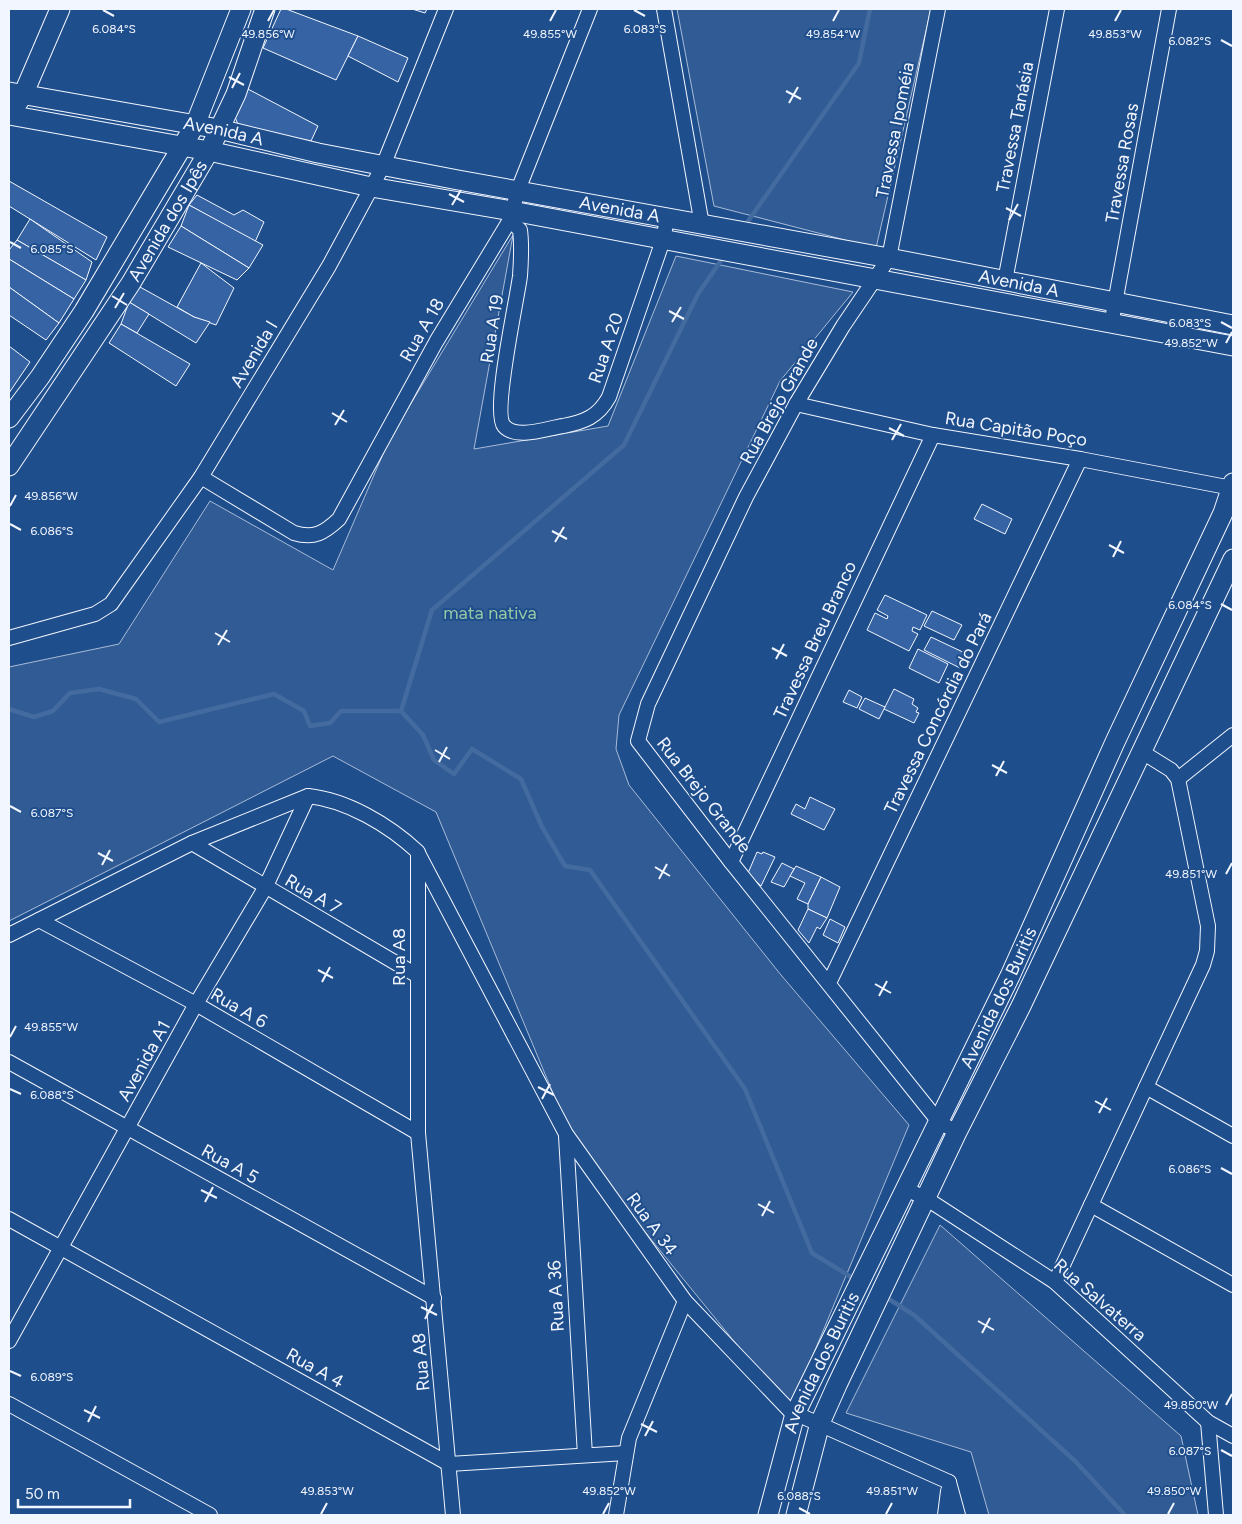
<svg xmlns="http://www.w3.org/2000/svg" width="1242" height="1524" font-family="Figtree,sans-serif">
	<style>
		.built { fill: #305b95; stroke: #a8bbd7 }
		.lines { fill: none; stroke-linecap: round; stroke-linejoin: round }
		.stream { stroke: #446ba0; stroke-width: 4.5 }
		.building { fill: #3563a3; stroke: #f2f6ff }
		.street-casing { stroke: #f2f6ff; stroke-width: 16 }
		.secondary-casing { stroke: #f2f6ff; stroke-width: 21 }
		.street { stroke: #1f4e8c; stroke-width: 14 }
		.secondary { stroke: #1f4e8c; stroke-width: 19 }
		.ticks { fill: none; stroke: #f2f6ff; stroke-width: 2 }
		.labels { text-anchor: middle; stroke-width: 4; stroke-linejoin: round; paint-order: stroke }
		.street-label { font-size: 18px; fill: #f2f6ff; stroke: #1f4e8c }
		.park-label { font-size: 18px; fill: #97c8a6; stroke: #1f4e8c }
		.ticks-label { font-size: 12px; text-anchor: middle; fill: #f2f6ff; stroke: #1f4e8c; stroke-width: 4; stroke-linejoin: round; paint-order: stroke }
	</style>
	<rect width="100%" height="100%" fill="#1f4e8c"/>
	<g class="built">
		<path d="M 677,9 L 931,9 L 876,248 L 714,206 Z"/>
		<path d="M 513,235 L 474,449 L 608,426 L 676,256 L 853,292 L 780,381 L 619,715 L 616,749 L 629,785 L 781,975 L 909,1125 L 790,1410 L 575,1146 L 436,812 L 333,756 L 9,921 L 9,667 L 119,644 L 210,501 L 333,570 L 390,438 Z"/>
		<path d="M 940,1225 L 1181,1436 L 1198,1515 L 989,1515 L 971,1452 L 846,1413 Z"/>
	</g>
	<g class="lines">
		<g class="stream">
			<path d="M 744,227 L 859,63 L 870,9"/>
			<path d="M 9,709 L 34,717 L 53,711 L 70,693 L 99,689 L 136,699 L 159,722 L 274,694 L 304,711 L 310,726 L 330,723 L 341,711 L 401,711 L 423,735 L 434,760 L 454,774 L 472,749 L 521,779 L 542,827 L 565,866 L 590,870 L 745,1089 L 812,1253 L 856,1280"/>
			<path d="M 401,711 L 432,610 L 624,445 L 698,294 L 724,256"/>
			<path d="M 884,1296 L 914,1315 L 1075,1461 L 1125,1515"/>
		</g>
	</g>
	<g class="building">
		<path d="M 281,9 L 286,9 L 358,36 L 336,80 L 263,48 Z"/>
		<path d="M 412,9 L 427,9 L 425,13 Z"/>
		<path d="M 358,36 L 408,58 L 398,82 L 348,56 Z"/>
		<path d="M 246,88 L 318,126 L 311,141 L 239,127 L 235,117 Z"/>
		<path d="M 9,181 L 107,237 L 96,260 L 9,206 Z"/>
		<path d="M 197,195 L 234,215 L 243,210 L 264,222 L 255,242 L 189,205 Z"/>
		<path d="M 189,205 L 263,245 L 249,268 L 181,226 Z"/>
		<path d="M 30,219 L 92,262 L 86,280 L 17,240 Z"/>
		<path d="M 181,226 L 249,268 L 237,280 L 168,247 Z"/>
		<path d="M 17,240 L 86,280 L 74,299 L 9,259 L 9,250 Z"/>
		<path d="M 9,259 L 74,299 L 59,323 L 9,287 Z"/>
		<path d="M 201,263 L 234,288 L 216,325 L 194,317 L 177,307 Z"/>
		<path d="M 9,287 L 59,323 L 46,340 L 9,315 Z"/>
		<path d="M 140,287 L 194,317 L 210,322 L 196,343 L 129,302 Z"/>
		<path d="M 129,302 L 149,314 L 137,333 L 121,324 Z"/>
		<path d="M 121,324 L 190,364 L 176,386 L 109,343 Z"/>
		<path d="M 9,346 L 30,362 L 9,393 Z"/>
		<path d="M 982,504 L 1012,519 L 1005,534 L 974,519 Z"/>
		<path d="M 885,595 L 927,615 L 920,630 L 913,627 L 912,631 L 918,634 L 909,651 L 867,630 L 875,613 L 887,619 L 888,616 L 877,610 Z"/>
		<path d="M 932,611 L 962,625 L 954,640 L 924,626 Z"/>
		<path d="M 931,637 L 967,654 L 960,668 L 924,650 Z"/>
		<path d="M 918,649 L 948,664 L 939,683 L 909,668 Z"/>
		<path d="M 894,689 L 914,699 L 912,704 L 918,708 L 916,712 L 919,713 L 914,723 L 884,709 Z"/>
		<path d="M 849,690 L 862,697 L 857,708 L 843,702 Z"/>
		<path d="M 865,698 L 885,707 L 879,719 L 859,709 Z"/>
		<path d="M 810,797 L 835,809 L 824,830 L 791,814 L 796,804 L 805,809 Z"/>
		<path d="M 757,852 L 762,854 L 763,852 L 775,857 L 761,886 L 748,873 Z"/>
		<path d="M 782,863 L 794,869 L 784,887 L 771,882 Z"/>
		<path d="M 796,866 L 821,877 L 808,904 L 797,899 L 805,883 L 790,876 Z"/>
		<path d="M 821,877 L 840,887 L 827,918 L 808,909 L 808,904 Z"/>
		<path d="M 808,909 L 827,918 L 820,929 L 817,927 L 809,943 L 798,930 Z"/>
		<path d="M 830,919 L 845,927 L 838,943 L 823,935 Z"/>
	</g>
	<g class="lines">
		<g class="street-casing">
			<g id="street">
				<path d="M 664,9 L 702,225"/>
				<path d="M 938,9 L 889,258 L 843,326 L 796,404 L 746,497 L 648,704 L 638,741 L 731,862 L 939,1122 L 957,1132"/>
				<path d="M 510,220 L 520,230 C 522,245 521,262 520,276 C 517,300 492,412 504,426 C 516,440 548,428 563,426 C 584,422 598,417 609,397 L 663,240 L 667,219"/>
				<path d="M 1005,281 L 1057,9"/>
				<path d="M 1111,325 L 1169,9"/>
				<path d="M 796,404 L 933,435 L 1080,459 L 1232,488"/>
				<path d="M 201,477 L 294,533 C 314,539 324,533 339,519 L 436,342 L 510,220 L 518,190 L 590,9"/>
				<path d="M 9,638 L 95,614 L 111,604 L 201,477 L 329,266 L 383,166 L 446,9"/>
				<path d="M 1178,779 L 1233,735"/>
				<path d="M 192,843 L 418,976"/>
				<path d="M 419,855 L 566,1134 L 685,1301 L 790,1411 L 949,1482"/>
				<path d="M 731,862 L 933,435"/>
				<path d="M 39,920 L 196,1004 L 418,1133"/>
				<path d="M 9,935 L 192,843 L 308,796 C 347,800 389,825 418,852 L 418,1133 L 453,1515"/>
				<path d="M 829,983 L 1080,459"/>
				<path d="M 9,1062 L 434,1298"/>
				<path d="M 1146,1087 L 1233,1136"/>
				<path d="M 566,1136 L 585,1455"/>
				<path d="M 906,1189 L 927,1199 L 1055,1282 L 1208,1422 L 1233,1436"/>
				<path d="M 1091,1205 L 1233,1285"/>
				<path d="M 9,1219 L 449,1464 L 626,1453"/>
				<path d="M 1055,1282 L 1203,965 L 1207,951 L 1208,926 L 1178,779 L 1171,770 L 1142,752"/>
				<path d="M 9,1341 L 196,1004 L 265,888 L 308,796"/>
				<path d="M 9,1404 L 210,1515"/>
				<path d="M 1208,1422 L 1216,1515"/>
				<path d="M 949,1482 L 958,1515"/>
				<path d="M 616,1515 L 629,1438 L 685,1301"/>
				<path d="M 945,1515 L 948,1491"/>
			</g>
		</g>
		<g class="secondary-casing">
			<g id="secondary">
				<path id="s1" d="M 9,92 L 219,129 L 318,153 L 458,180 L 889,258 L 1233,325"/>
				<path d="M 17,104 L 23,95 L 60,9"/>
				<path d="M 9,115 L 209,151 L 371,187 L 512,211 L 1233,346"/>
				<path d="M 9,418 L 40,377 L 84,311 L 195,125 L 241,9"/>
				<path id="s2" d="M 9,466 L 131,283 L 209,151 L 236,94 L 265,9"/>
				<path id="s3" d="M 768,1515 L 795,1414 L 1010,976 L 1115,742 L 1223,513 L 1233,483"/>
				<path d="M 796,1515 L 820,1423 L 837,1385 L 957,1132 L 1021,1006 L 1233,559"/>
			</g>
		</g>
		<use href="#street" class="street"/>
		<use href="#secondary" class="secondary"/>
	</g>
	<path class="ticks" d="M 103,10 L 114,16M 634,10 L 645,16M 268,21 L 274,10M 550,21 L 556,10M 833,21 L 839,10M 1115,21 L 1121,10M 1221,40 L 1232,46M 229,77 L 244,85M 232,88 L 240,73M 786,91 L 801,99M 789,103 L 798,87M 449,194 L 464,202M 452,205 L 461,190M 1006,208 L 1021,216M 1009,220 L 1018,204M 10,242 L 21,248M 112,296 L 127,305M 115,308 L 124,293M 669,311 L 684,319M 672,322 L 681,307M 1221,322 L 1232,328M 1226,343 L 1232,332M 332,413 L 347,422M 335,425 L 344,410M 889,428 L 904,436M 892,440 L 901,424M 10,506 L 16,495M 10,524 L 21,530M 552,531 L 567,539M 555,542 L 564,527M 1109,545 L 1124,553M 1113,557 L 1121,541M 1221,604 L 1232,610M 215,633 L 230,642M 218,645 L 227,630M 772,648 L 787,656M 776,659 L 784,644M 435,750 L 450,759M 439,762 L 447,747M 992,765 L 1007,773M 996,776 L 1004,761M 10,806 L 21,812M 98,853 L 113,861M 102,865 L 110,850M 655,867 L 670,876M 1226,874 L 1232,863M 659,879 L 667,864M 318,970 L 333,978M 322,982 L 330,967M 875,984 L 891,993M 879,996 L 887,981M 10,1037 L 16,1026M 538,1087 L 554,1095M 10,1089 L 21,1094M 542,1099 L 550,1084M 1095,1101 L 1111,1110M 1099,1113 L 1107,1098M 1221,1168 L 1232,1174M 201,1190 L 217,1198M 205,1202 L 213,1187M 758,1204 L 774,1213M 762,1216 L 770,1201M 421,1307 L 437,1315M 425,1319 L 433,1304M 978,1321 L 994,1330M 982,1333 L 990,1318M 10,1371 L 21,1376M 1226,1405 L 1232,1394M 84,1410 L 100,1418M 88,1422 L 96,1406M 641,1424 L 657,1432M 645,1436 L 653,1421M 1221,1450 L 1232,1456M 799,1508 L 810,1514M 321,1514 L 327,1503M 603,1514 L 609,1503M 886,1514 L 892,1503M 1168,1514 L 1174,1503"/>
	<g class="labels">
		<g class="street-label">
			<text transform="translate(1015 127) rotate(-79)" y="6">Travessa Tanásia</text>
			<text transform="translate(895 130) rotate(-79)" y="6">Travessa Ipoméia</text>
			<text dy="6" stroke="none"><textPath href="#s1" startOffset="218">Avenida A</textPath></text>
			<text transform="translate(1122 163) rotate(-80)" y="6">Travessa Rosas</text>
			<text dy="6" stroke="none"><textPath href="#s1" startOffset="622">Avenida A</textPath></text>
			<text dy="6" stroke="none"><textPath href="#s2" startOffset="292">Avenida dos Ipês</textPath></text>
			<text dy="6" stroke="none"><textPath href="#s1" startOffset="1028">Avenida A</textPath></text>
			<text transform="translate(492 329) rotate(-81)" y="6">Rua A 19</text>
			<text transform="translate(422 330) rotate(-60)" y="6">Rua A 18</text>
			<text transform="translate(606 348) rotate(-71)" y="6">Rua A 20</text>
			<text transform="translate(254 354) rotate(-59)" y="6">Avenida I</text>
			<text transform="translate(779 401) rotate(-61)" y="6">Rua Brejo Grande</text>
			<text transform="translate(1016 429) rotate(9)" y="6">Rua Capitão Poço</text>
			<text transform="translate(815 640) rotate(-65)" y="6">Travessa Breu Branco</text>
			<text transform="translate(938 713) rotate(-64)" y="6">Travessa Concórdia do Pará</text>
			<text transform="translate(704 795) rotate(52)" y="6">Rua Brejo Grande</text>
			<text transform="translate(313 894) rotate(30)" y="6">Rua A 7</text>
			<text transform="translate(399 957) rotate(-90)" y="6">Rua A8</text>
			<text dy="6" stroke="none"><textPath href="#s3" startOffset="568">Avenida dos Buritis</textPath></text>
			<text transform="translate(239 1008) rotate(30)" y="6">Rua A 6</text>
			<text transform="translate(144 1061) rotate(-61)" y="6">Avenida A1</text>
			<text transform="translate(230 1164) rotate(29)" y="6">Rua A 5</text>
			<text transform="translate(652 1224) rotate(54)" y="6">Rua A 34</text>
			<text transform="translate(556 1296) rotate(-93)" y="6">Rua A 36</text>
			<text transform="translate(1100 1300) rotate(41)" y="6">Rua Salvaterra</text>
			<text transform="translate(421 1362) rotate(-95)" y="6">Rua A8</text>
			<text dy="6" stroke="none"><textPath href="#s3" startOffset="162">Avenida dos Buritis</textPath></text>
			<text transform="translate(315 1368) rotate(29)" y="6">Rua A 4</text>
		</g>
		<g class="park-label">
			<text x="490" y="619">mata nativa</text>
		</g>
	</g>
	<g class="ticks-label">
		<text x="114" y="33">6.084°S</text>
		<text x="645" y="33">6.083°S</text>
		<text x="268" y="38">49.856°W</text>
		<text x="550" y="38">49.855°W</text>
		<text x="833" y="38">49.854°W</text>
		<text x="1115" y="38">49.853°W</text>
		<text x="1190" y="45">6.082°S</text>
		<text x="52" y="253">6.085°S</text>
		<text x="1190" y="327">6.083°S</text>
		<text x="1191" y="347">49.852°W</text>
		<text x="51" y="500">49.856°W</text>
		<text x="52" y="535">6.086°S</text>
		<text x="1190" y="609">6.084°S</text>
		<text x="52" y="817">6.087°S</text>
		<text x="1191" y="878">49.851°W</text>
		<text x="51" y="1031">49.855°W</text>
		<text x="52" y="1099">6.088°S</text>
		<text x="1190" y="1173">6.086°S</text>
		<text x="52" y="1381">6.089°S</text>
		<text x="1191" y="1409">49.850°W</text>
		<text x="1190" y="1455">6.087°S</text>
		<text x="327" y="1495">49.853°W</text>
		<text x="609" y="1495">49.852°W</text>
		<text x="892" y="1495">49.851°W</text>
		<text x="1174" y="1495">49.850°W</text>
		<text x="799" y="1500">6.088°S</text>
	</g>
	<rect width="1242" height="1524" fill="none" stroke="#f2f6ff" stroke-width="20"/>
	<path d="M18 1499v8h112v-8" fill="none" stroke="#f2f6ff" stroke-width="2.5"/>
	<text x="25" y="1499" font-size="15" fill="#f2f6ff" stroke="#1f4e8c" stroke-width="4" paint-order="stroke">50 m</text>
</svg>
